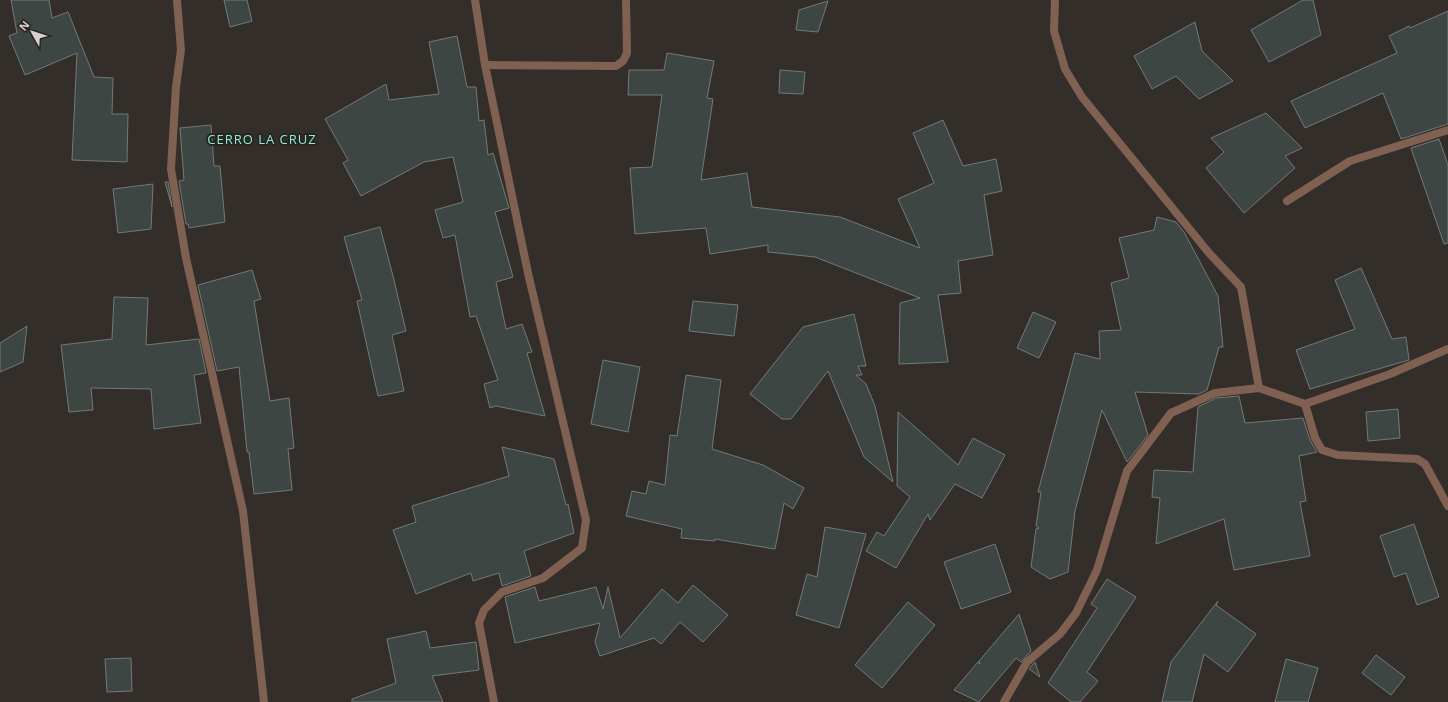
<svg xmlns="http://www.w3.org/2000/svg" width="1448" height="702" font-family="'Open Sans',sans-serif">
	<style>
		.building { fill: #3e4644; stroke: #727a78 }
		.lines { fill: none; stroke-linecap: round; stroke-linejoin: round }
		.street { stroke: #7f6051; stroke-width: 8 }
		.labels { text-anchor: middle; stroke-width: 4; stroke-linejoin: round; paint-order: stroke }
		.neighbourhood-label { font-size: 13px; letter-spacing: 1px; fill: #88ecd6; stroke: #2a2421 }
	</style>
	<rect width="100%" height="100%" fill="#342e2b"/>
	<g class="building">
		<path d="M 11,0 L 49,0 L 52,18 L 68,12 L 94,77 L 113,78 L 112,114 L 128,114 L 127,162 L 72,160 L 77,53 L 25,75 L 9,36 L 17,33 Z"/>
		<path d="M 224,0 L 247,0 L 252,21 L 230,27 Z"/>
		<path d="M 1303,0 L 1313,0 L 1321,35 L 1269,62 L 1251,30 Z"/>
		<path d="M 828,1 L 818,32 L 796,30 L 799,10 Z"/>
		<path d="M 1448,11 L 1448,124 L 1401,139 L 1383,93 L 1305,128 L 1291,101 L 1397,53 L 1389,36 L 1409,26 L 1410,28 Z"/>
		<path d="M 1195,22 L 1202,51 L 1233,81 L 1199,99 L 1176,76 L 1152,89 L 1134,56 Z"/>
		<path d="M 457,36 L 467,87 L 476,87 L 479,121 L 484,120 L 488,155 L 493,153 L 509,208 L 495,212 L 513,277 L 496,282 L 506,329 L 522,324 L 532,352 L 527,353 L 545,416 L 496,406 L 490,408 L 484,384 L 498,380 L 476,316 L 470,317 L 455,235 L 443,238 L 435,210 L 463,202 L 453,157 L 424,162 L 361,196 L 343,163 L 348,160 L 325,119 L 386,84 L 389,100 L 439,94 L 429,42 Z"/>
		<path d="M 667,53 L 714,61 L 707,98 L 713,99 L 701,180 L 747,173 L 752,207 L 840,217 L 920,248 L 898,199 L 934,183 L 913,133 L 943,120 L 963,166 L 996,159 L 1002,191 L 984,195 L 993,255 L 958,261 L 961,293 L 938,295 L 948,362 L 899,364 L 900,303 L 920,298 L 815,257 L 768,252 L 768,245 L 710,254 L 706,228 L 635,234 L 630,168 L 652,167 L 662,95 L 628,95 L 629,70 L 664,70 Z"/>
		<path d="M 780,70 L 805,72 L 803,94 L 779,93 Z"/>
		<path d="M 1266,113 L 1302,148 L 1285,156 L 1295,168 L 1244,213 L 1206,168 L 1224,152 L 1211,138 Z"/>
		<path d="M 211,125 L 214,166 L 220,166 L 225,222 L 189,228 L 188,224 L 186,224 L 179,181 L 184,180 L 180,128 Z"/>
		<path d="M 1439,139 L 1448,165 L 1448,243 L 1444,244 L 1411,148 Z"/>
		<path d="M 165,182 L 168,182 L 172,207 Z"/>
		<path d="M 153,184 L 151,229 L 118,233 L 113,189 Z"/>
		<path d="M 1157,217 L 1176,222 L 1184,232 L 1218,296 L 1223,347 L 1219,347 L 1207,390 L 1199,394 L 1135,392 L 1148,435 L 1127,462 L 1102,410 L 1075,511 L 1068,572 L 1050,579 L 1031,567 L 1036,529 L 1039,528 L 1036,526 L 1041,492 L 1038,492 L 1075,353 L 1100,359 L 1099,331 L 1121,330 L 1111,283 L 1129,278 L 1119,238 L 1154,230 Z"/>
		<path d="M 380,227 L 393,276 L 406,331 L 392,335 L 404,391 L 378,396 L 357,301 L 362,300 L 344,237 Z"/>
		<path d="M 1361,268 L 1392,339 L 1406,337 L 1409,360 L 1310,389 L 1296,350 L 1355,329 L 1335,280 Z"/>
		<path d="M 252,270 L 261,299 L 254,301 L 270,401 L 289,398 L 294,448 L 288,449 L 292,490 L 254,494 L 249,452 L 247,452 L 239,367 L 217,371 L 198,285 Z"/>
		<path d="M 114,297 L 148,298 L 146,345 L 199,339 L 206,373 L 194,375 L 201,423 L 154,429 L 151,389 L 91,388 L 93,410 L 69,412 L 61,345 L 112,339 Z"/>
		<path d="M 693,301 L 738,305 L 734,336 L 689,331 Z"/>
		<path d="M 1033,312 L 1056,322 L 1039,358 L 1017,348 Z"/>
		<path d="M 854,314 L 866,366 L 858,366 L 862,375 L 856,375 L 866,384 L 875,406 L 893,482 L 864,457 L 828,371 L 791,419 L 782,419 L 750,394 L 803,327 Z"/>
		<path d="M 27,326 L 23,362 L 0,372 L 0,343 Z"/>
		<path d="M 603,360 L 640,367 L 628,432 L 591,424 Z"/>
		<path d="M 686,375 L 721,380 L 712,449 L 763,465 L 804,488 L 793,509 L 784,503 L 775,549 L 715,539 L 715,541 L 681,538 L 682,529 L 626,516 L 632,491 L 646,494 L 649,481 L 665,485 L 670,435 L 677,436 Z"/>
		<path d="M 1239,396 L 1245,423 L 1303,418 L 1310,440 L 1317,452 L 1299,456 L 1306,501 L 1300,502 L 1310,556 L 1234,570 L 1224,519 L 1156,544 L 1160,498 L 1152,497 L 1154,470 L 1193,472 L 1198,407 L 1216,398 Z"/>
		<path d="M 1398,409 L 1400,438 L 1368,441 L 1366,412 Z"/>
		<path d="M 898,412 L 958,465 L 973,438 L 1005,455 L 982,498 L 955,484 L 930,520 L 928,514 L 896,568 L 866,551 L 877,532 L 884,536 L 910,497 L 897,486 Z"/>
		<path d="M 502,447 L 554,459 L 566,505 L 568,504 L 574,533 L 524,551 L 531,576 L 502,586 L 499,573 L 473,581 L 471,573 L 416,594 L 393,530 L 416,522 L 412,506 L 509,476 Z"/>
		<path d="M 1414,524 L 1439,597 L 1417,605 L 1406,573 L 1394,577 L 1380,536 Z"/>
		<path d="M 825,527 L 866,534 L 839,628 L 796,615 L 807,574 L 817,577 Z"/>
		<path d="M 995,544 L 1011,592 L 961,609 L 944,562 Z"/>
		<path d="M 1107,579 L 1136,597 L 1087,672 L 1098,681 L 1080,702 L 1071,702 L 1048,683 L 1097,608 L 1091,604 Z"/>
		<path d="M 693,585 L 728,615 L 703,642 L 680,622 L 661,644 L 654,638 L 600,656 L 595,642 L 600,623 L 515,643 L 505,597 L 535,587 L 539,601 L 596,587 L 603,609 L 608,587 L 620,638 L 662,589 L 678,603 Z"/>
		<path d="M 1218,601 L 1216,605 L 1256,634 L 1228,672 L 1204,654 L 1192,702 L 1162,702 L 1171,662 Z"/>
		<path d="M 908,602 L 935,625 L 882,688 L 855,665 Z"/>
		<path d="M 1019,614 L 1031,651 L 1021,662 L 1016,658 L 979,702 L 954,690 L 978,662 L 980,664 L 979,661 Z"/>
		<path d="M 426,631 L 430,648 L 476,642 L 479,670 L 432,676 L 443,702 L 352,702 L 352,699 L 396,683 L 387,639 Z"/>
		<path d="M 1376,655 L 1405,677 L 1391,695 L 1362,673 Z"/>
		<path d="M 131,658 L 132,691 L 107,692 L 105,659 Z"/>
		<path d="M 1286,659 L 1318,668 L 1308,702 L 1275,702 Z"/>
		<path d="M 1035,662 L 1040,677 L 1029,669 Z"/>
	</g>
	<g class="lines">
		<g class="street">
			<path d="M 177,0 L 181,50 L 176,87 L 171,169 L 186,258 L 243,511 L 264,702"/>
			<path d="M 475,0 L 485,65 L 528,273 L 586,520 L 582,548 L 543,578 L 502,592 L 484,610 L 479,623 L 494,702"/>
			<path d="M 1055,0 L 1054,31 L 1065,69 L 1082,97 L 1209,253 L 1241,287 L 1259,388"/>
			<path d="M 485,65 L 616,66 L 623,61 L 627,53 L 626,0"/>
			<path d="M 1287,201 L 1350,161 L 1448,130"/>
			<path d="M 1305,404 L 1315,438 L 1322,450 L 1338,455 L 1417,459 L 1425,464 L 1448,506"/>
			<path d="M 1004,702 L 1027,662 L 1060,634 L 1076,613 L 1097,570 L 1127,471 L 1171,413 L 1215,393 L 1259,388 L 1305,404 L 1390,374 L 1448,349"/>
		</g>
	</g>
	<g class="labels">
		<g class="neighbourhood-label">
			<text x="262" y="144">CERRO LA CRUZ</text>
		</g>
	</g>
	<g transform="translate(32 32) rotate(309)" stroke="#2a2421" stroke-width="3" paint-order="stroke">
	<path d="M0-3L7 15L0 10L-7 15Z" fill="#d7d2d0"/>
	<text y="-6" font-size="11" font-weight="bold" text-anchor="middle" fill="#d7d2d0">N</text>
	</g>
</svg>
